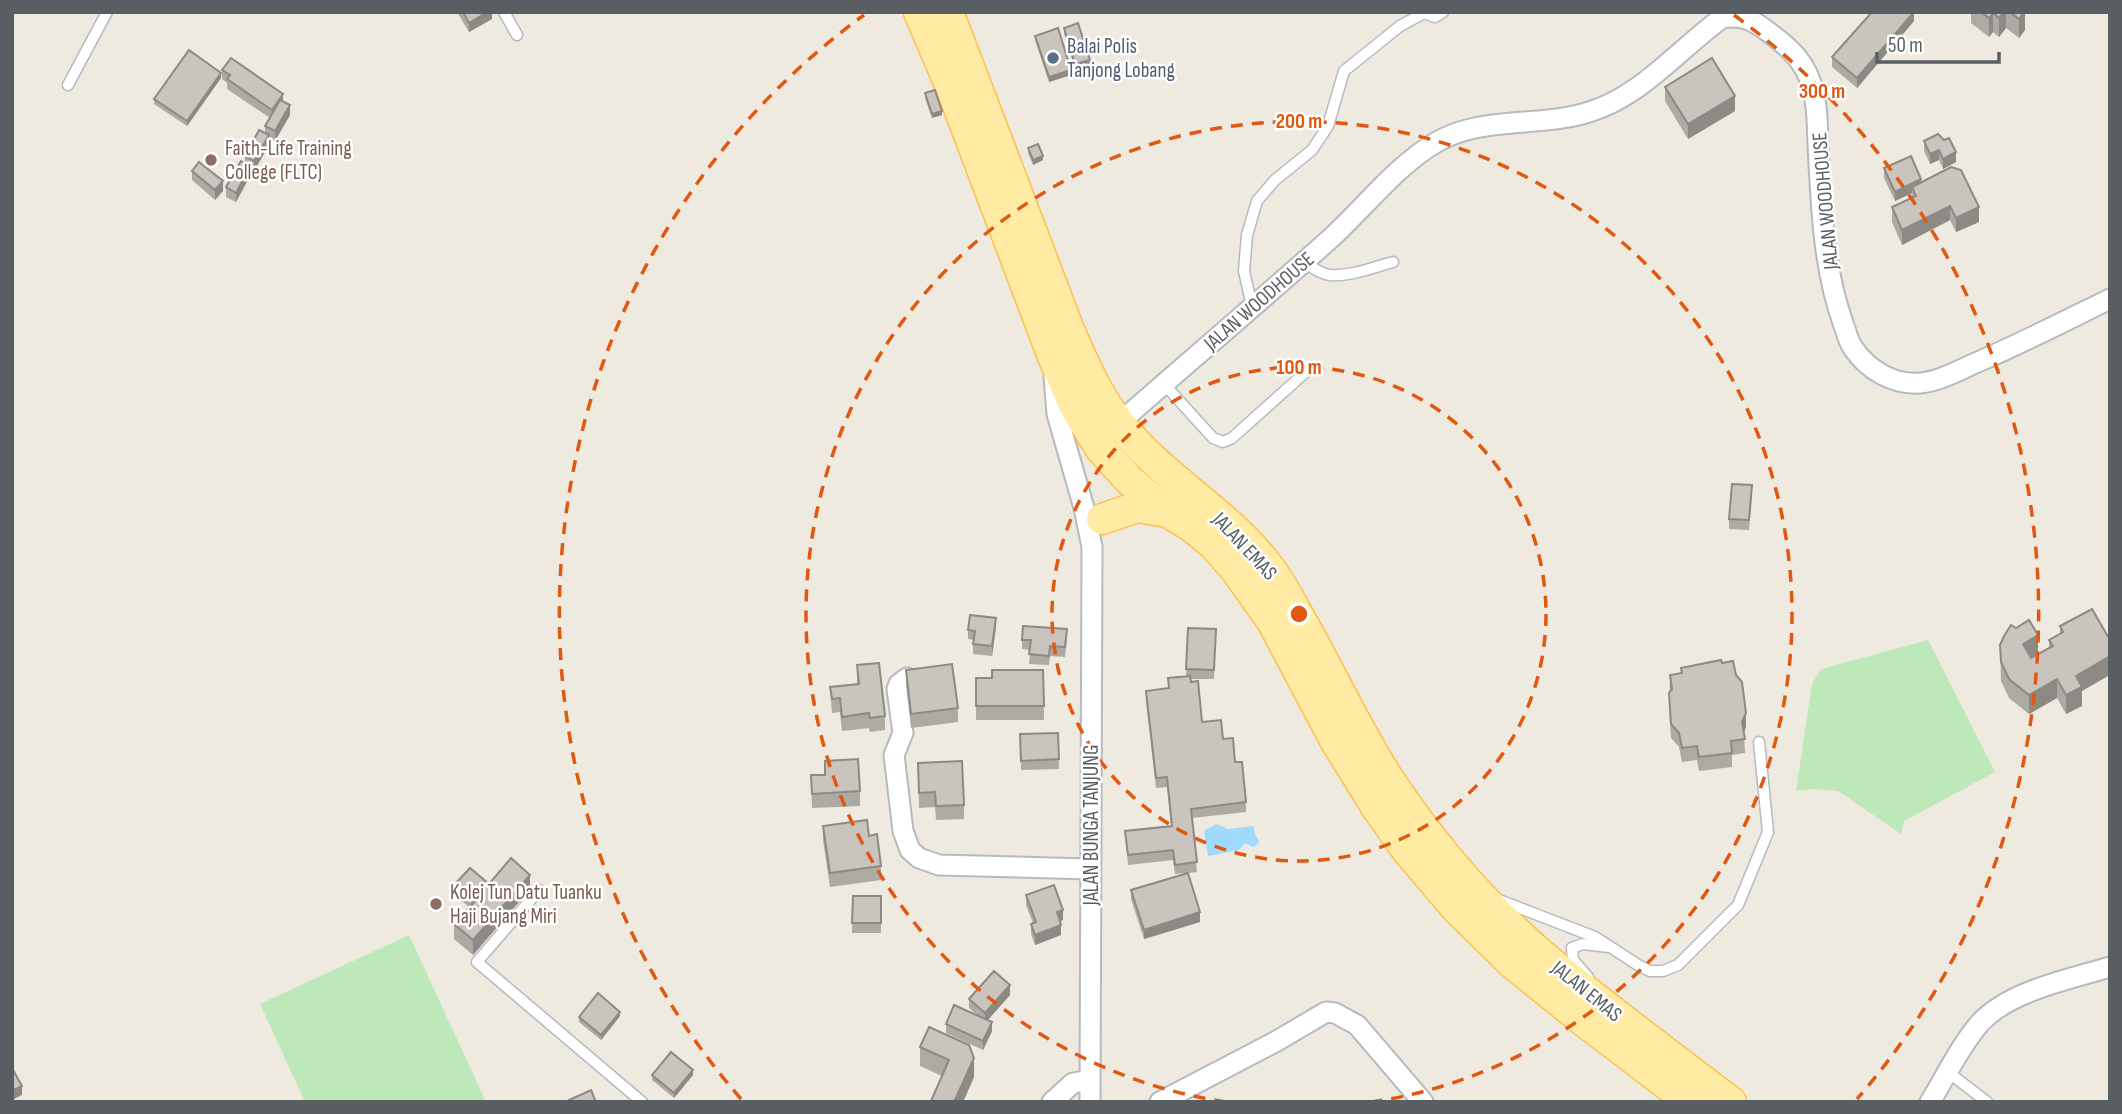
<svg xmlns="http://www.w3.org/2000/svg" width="2122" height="1114" font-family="'Sofia Sans Condensed',sans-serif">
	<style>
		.green { fill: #bde8ba }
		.water { fill: #9fdaff }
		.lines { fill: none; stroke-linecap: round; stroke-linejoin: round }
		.service-casing { stroke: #b6babf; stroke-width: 13 }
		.minor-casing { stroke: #b6babf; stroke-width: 23 }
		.primary-casing { stroke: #fdc14b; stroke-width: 33 }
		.service { stroke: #fff; stroke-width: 10 }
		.minor { stroke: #fff; stroke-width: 19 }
		.primary { stroke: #ffeba4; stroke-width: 30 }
		.wall { fill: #ada9a3 }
		.shaded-wall { fill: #8d8984 }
		.building { fill: #c9c4bd; stroke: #8d8984; stroke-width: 2 }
		.ring { fill: none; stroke: #e15910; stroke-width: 3.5; stroke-dasharray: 12 9 }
		.service-dot { fill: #5c6f8a; stroke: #fff; stroke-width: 2.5 }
		.education-dot { fill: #8d6e63; stroke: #fff; stroke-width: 2.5 }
		.labels { text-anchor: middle; stroke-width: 5; stroke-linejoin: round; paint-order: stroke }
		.service-label { font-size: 21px; fill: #4e5e75; stroke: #fff; text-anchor: start }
		.education-label { font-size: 21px; fill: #785e54; stroke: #fff; text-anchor: start }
		.street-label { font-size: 21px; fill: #595e63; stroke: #fff }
		.centre { fill: #e15910; stroke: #fff; stroke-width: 3.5 }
		.ring-label { font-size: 21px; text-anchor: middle; font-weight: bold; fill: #e15910; stroke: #fff; stroke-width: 5; stroke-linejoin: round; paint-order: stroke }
	</style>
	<rect width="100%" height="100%" fill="#eeeae0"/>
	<g class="green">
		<path d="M 1928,640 L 1995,772 L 1904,821 L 1901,834 L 1838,791 L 1813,789 L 1796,791 L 1812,684 L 1821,669 Z"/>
		<path d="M 409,935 L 486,1102 L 305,1102 L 260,1004 Z"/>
	</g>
	<path class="water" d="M 1216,824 L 1228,829 L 1253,826 L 1255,834 L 1259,841 L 1258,844 L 1253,847 L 1245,843 L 1239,850 L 1208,856 L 1204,831 Z"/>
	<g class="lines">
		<g class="service-casing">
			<g id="service">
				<path d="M 504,12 L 517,35"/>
				<path d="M 68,85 L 107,12"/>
				<path d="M 1303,262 C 1312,267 1320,274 1330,275 C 1349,277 1374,267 1393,262"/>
				<path d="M 1252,306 L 1244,271 L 1247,235 L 1257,201 L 1275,180 L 1312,150 L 1328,126 L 1344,71 L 1400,26 L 1424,13 L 1435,17 L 1443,12"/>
				<path d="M 1164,384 L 1213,438 L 1223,442 L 1232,438 L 1308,370"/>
				<path d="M 539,890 L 477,962 L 642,1102"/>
				<path d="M 1499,900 L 1595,937 L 1638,965 L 1650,971 L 1663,971 L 1678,965 L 1738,905 L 1768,832 L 1759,742"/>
				<path d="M 1588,977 L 1573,960 L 1572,948 L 1583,944 L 1609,947"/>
				<path d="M 1948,1072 L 1987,1102"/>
			</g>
		</g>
		<g class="minor-casing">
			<g id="minor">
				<path d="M 1054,376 L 1057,414 L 1084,508 L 1092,547 L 1090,1102"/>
				<path d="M 1119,423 C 1189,362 1260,301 1330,239 C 1365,207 1395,167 1435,143 C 1482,115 1539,128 1589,112 C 1642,96 1679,49 1722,18 C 1743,14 1754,21 1770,33 C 1790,48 1805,62 1812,86 C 1818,106 1817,125 1818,144 C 1821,204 1823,267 1843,323 C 1846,331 1848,341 1853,348 C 1868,370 1893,385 1920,383 C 1941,381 1961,369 1980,361 C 2024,342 2067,320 2110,299"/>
				<path d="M 907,678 L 899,684 L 897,689 L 903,733 L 894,755 L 903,831 L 910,850 L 919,858 L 939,865 L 1090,869"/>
				<path d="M 1052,1102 L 1073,1083 L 1089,1080"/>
				<path d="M 1160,1102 L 1275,1042 L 1326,1012 L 1335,1013 L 1357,1025 L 1423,1102"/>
				<path d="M 1930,1102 C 1946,1076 1960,1046 1980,1023 C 2009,991 2070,979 2110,967"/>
			</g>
		</g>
		<g class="primary-casing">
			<g id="primary">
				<path d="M 919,12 L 951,87 L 1052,354 L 1075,407 L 1101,449 L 1129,480 L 1168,512 L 1192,527 L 1214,545 L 1235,569 L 1272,621 L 1335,740 L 1377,808 L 1406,849 L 1456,908 L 1512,963 L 1585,1022 L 1690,1102"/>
				<path d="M 948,12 L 1069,330 C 1083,362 1097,395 1119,423 C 1160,476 1222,509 1264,561 C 1278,577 1288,597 1298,615 C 1330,670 1355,728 1390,781 C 1428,838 1473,892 1523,938 C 1551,965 1583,988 1613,1012 C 1652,1042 1691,1072 1731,1102"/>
				<path d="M 1102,519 L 1137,507 L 1168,512"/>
			</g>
		</g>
		<use href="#service" class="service"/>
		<use href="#minor" class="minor"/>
		<use href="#primary" class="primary"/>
	</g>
	<g class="wall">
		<path d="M 457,12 L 492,12 L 492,19 L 469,32 Z"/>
		<path d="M 1971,12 L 2025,12 L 2025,30 L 2019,38 L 2006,28 L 1999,37 L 1993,32 L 1989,37 L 1971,23 Z"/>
		<path d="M 1914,21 L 1857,88 L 1832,67 L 1832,57 Z"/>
		<path d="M 1064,28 L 1090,64 L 1075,69 L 1064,33 Z"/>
		<path d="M 1035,36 L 1071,75 L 1049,82 L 1035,40 Z"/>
		<path d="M 222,70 L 283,101 L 290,115 L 275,141 L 269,138 L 269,145 L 254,171 L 250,169 L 250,176 L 236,202 L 226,197 L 226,187 L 245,163 L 245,156 L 265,133 L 265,126 L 270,118 L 227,89 L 227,83 L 222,79 Z"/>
		<path d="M 221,78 L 187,126 L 154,104 L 154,99 Z"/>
		<path d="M 1665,87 L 1735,111 L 1688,139 L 1665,101 Z"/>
		<path d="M 925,93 L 942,115 L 932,118 L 925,98 Z"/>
		<path d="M 1924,141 L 1956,162 L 1943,169 L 1939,160 L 1930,164 L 1924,151 Z"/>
		<path d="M 1028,148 L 1043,160 L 1033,165 L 1028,153 Z"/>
		<path d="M 1884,168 L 1921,182 L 1979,222 L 1956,232 L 1950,220 L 1902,245 L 1892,222 L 1892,207 L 1912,198 L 1912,193 L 1895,201 L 1884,178 Z"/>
		<path d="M 192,171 L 223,191 L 215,200 L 192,180 Z"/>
		<path d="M 1752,495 L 1749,530 L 1729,529 L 1729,519 Z"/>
		<path d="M 2092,609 L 2082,691 L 2082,706 L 2066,714 L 2057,698 L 2029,714 L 2009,698 L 2001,681 L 2000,645 L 2038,654 L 2049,648 L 2049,640 L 2060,634 L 2060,626 Z"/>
		<path d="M 996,627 L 992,656 L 973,654 L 973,640 L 968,639 L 968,630 Z"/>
		<path d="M 1188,628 L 1216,629 L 1214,679 L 1190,679 L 1202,722 L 1223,739 L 1235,762 L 1246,802 L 1246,812 L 1192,818 L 1197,872 L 1188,873 L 1200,922 L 1144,939 L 1131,899 L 1131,890 L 1186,873 L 1175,874 L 1173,860 L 1128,865 L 1125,831 L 1171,826 L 1167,787 L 1156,788 L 1146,701 L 1146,691 L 1168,689 L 1168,678 L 1186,676 Z"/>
		<path d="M 1067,639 L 1065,657 L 1050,656 L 1049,665 L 1029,664 L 1030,650 L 1022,649 L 1022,640 Z"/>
		<path d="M 857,665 L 885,716 L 885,730 L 870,732 L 869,728 L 842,731 L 840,712 L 832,713 L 830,687 L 857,684 Z"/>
		<path d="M 1681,668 L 1746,727 L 1744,732 L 1745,753 L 1732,755 L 1732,767 L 1699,771 L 1697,760 L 1682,762 L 1679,747 L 1671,738 L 1669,707 L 1670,675 L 1681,673 Z"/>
		<path d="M 906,670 L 958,708 L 958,722 L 911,728 L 906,684 Z"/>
		<path d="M 1043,670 L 1044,720 L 976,720 L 976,678 L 992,678 Z"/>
		<path d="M 1058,733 L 1059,769 L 1021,770 L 1020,734 Z"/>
		<path d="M 918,763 L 964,805 L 964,819 L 936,820 L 935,807 L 919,808 Z"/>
		<path d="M 811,775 L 860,791 L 860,806 L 812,808 Z"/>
		<path d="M 823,826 L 869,836 L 881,866 L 881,880 L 830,887 L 823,840 Z"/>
		<path d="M 457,882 L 530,889 L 473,955 L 454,939 L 454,924 L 469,907 L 457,897 Z"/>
		<path d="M 1026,895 L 1063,920 L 1060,921 L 1061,935 L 1035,945 L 1031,934 L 1031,924 L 1033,923 L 1026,905 Z"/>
		<path d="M 853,896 L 881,896 L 881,933 L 852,933 Z"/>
		<path d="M 1010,995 L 988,1020 L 992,1031 L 983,1050 L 946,1033 L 946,1024 L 976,1014 L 969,1008 L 969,999 Z"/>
		<path d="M 620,1016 L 601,1040 L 579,1022 L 579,1017 Z"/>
		<path d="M 920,1047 L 974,1058 L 974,1077 L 963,1102 L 931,1102 L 942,1076 L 920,1066 Z"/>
		<path d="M 652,1075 L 693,1075 L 674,1098 L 652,1080 Z"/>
	</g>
	<g class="shaded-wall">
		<path d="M 487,12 L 492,12 L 492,19 L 469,32 L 469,23 Z"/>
		<path d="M 1914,12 L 1914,21 L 1857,88 L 1857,78 Z"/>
		<path d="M 2004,12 L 2006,12 L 2006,28 L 1999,37 L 1999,18 Z"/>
		<path d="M 2016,12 L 2025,12 L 2025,30 L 2019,38 L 2019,19 Z"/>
		<path d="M 1993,13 L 1993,32 L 1989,37 L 1989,18 Z"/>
		<path d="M 1090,60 L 1090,64 L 1075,69 L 1075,64 Z"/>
		<path d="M 1071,70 L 1071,75 L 1049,82 L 1049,77 Z"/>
		<path d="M 221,73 L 221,78 L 187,126 L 187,121 Z"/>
		<path d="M 283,94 L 283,104 L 272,120 L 272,110 Z"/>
		<path d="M 1735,96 L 1735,111 L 1688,139 L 1688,124 Z"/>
		<path d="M 290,105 L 290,115 L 275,141 L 275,131 Z"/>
		<path d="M 942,111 L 942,115 L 932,118 L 932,114 Z"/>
		<path d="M 269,135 L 269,145 L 254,171 L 254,161 Z"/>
		<path d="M 1939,150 L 1939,160 L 1930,164 L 1930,154 Z"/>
		<path d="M 1956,152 L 1956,162 L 1943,169 L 1943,159 Z"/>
		<path d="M 1043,156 L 1043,160 L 1033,165 L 1033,160 Z"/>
		<path d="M 250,166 L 250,176 L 236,202 L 236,193 Z"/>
		<path d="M 1921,179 L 1921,189 L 1912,187 L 1912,193 L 1895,201 L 1895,192 Z"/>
		<path d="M 223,181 L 223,191 L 215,200 L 215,190 Z"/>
		<path d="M 1950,206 L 1950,220 L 1902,245 L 1902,230 Z"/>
		<path d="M 1979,207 L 1979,222 L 1956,232 L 1956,218 Z"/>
		<path d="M 996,618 L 996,627 L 992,656 L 992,646 Z"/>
		<path d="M 2038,635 L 2038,654 L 2023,663 L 2023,644 Z"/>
		<path d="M 2110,656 L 2110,675 L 2082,691 L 2082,706 L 2066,714 L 2066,695 L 2076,676 Z"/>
		<path d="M 2057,679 L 2057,698 L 2029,714 L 2029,695 Z"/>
		<path d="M 1746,713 L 1746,727 L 1742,736 L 1742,722 Z"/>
		<path d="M 530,875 L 530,889 L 473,955 L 473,940 Z"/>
		<path d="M 1063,910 L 1063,920 L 1057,922 L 1057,912 Z"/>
		<path d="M 1200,912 L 1200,922 L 1144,939 L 1144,930 Z"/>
		<path d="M 1061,925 L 1061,935 L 1035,945 L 1035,935 Z"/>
		<path d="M 1010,985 L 1010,995 L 985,1023 L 985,1013 Z"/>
		<path d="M 620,1012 L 620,1016 L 601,1040 L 601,1035 Z"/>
		<path d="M 992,1022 L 992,1031 L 983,1050 L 983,1041 Z"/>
		<path d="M 974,1058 L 974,1077 L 963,1102 L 954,1102 Z"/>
		<path d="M 693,1070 L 693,1075 L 674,1098 L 674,1093 Z"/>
		<path d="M 22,1086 L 22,1095 L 12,1100 L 12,1091 Z"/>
	</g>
	<g class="building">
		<path d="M 463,12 L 487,12 L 469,23 Z"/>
		<path d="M 1872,12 L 1914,12 L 1857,78 L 1832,57 Z"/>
		<path d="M 1981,12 L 2004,12 L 1999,18 L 1993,13 L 1989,18 Z"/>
		<path d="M 2010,12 L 2024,12 L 2019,19 Z"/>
		<path d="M 1078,23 L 1090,60 L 1075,64 L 1064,28 Z"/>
		<path d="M 1058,28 L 1071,70 L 1049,77 L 1035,36 Z"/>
		<path d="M 189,50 L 221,73 L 187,121 L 154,99 Z"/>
		<path d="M 231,58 L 283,94 L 272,110 L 227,79 L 230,75 L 222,70 Z"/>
		<path d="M 1712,58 L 1735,96 L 1688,124 L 1665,87 Z"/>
		<path d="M 935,90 L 942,111 L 932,114 L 925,93 Z"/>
		<path d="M 280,100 L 290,105 L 275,131 L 265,126 Z"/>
		<path d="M 259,130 L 269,135 L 254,161 L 245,156 Z"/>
		<path d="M 1938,134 L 1944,140 L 1949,138 L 1956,152 L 1943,159 L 1939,150 L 1930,154 L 1924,141 Z"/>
		<path d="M 1038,144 L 1043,156 L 1033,160 L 1028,148 Z"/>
		<path d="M 1911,156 L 1921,179 L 1895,192 L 1884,168 Z"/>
		<path d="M 241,161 L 250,166 L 236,193 L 226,187 Z"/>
		<path d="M 199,162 L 223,181 L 215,190 L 192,171 Z"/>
		<path d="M 1951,167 L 1961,170 L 1979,207 L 1956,218 L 1950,206 L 1902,230 L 1892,207 L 1916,196 L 1912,187 Z"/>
		<path d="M 1732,484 L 1752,485 L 1749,520 L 1729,519 Z"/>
		<path d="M 2092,609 L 2110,640 L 2110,656 L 2076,676 L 2082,687 L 2066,695 L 2057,679 L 2029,695 L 2009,679 L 2001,662 L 2000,645 L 2004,636 L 2011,625 L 2016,628 L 2029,620 L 2038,635 L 2023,644 L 2031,658 L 2053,646 L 2049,640 L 2063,632 L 2060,626 Z"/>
		<path d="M 970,615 L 996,618 L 992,646 L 973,644 L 975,631 L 968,630 Z"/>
		<path d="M 1023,626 L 1067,629 L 1065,647 L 1050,646 L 1049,656 L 1029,654 L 1031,640 L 1022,640 Z"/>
		<path d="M 1188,628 L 1216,629 L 1214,670 L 1186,669 Z"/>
		<path d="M 1721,660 L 1722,663 L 1733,661 L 1736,675 L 1742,682 L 1746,713 L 1742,722 L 1745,739 L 1731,741 L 1732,753 L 1699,757 L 1697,746 L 1682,748 L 1679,733 L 1671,724 L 1669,693 L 1672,689 L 1670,675 L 1682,673 L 1681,668 Z"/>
		<path d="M 879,663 L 885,716 L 870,718 L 869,713 L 842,717 L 840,698 L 832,699 L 830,687 L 859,684 L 857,665 Z"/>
		<path d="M 952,664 L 958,708 L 911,714 L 906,670 Z"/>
		<path d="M 992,670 L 1043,670 L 1044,706 L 976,706 L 976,678 L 992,678 Z"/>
		<path d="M 1190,676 L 1191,682 L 1198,681 L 1202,722 L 1221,720 L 1223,739 L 1233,738 L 1235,762 L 1242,762 L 1246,802 L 1191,809 L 1197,862 L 1175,865 L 1173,850 L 1128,855 L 1125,831 L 1172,826 L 1167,777 L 1156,778 L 1146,691 L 1169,688 L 1168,678 Z"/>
		<path d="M 1058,733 L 1059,759 L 1021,761 L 1020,734 Z"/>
		<path d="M 858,759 L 860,791 L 812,794 L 811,775 L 825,775 L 825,761 Z"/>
		<path d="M 962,761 L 964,805 L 936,806 L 935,792 L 919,793 L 918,763 Z"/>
		<path d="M 867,820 L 869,836 L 877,834 L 881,866 L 830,873 L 823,826 Z"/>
		<path d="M 511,858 L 530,875 L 473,940 L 454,924 L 477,899 L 457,882 L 470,868 L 489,884 Z"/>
		<path d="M 1188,873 L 1200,912 L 1144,930 L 1131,890 Z"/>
		<path d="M 1054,885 L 1063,910 L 1057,912 L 1061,925 L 1035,935 L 1031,924 L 1036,922 L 1026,895 Z"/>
		<path d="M 853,896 L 881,896 L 881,923 L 852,923 Z"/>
		<path d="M 994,971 L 1010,985 L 985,1013 L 969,999 Z"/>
		<path d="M 598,993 L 620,1012 L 601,1035 L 579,1017 Z"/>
		<path d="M 954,1005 L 992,1022 L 983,1041 L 946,1024 Z"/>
		<path d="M 929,1027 L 969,1045 L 974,1058 L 954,1102 L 931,1101 L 949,1060 L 920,1047 Z"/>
		<path d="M 671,1052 L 693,1070 L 674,1093 L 652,1075 Z"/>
		<path d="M 12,1068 L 22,1086 L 12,1091 Z"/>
		<path d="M 591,1090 L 596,1102 L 565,1102 Z"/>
	</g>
	<g class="ring">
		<circle cx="1299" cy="614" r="247"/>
		<path d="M1226 1102A493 493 0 1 1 1372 1102"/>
		<path d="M741 1099A740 740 0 0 1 864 15M1734 15A740 740 0 0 1 1857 1099"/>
	</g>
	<circle class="service-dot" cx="1053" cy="58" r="7"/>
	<g class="education-dot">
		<circle cx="211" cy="160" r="7"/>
		<circle cx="436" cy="904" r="7"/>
	</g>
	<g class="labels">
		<g class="service-label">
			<text x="1067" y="53">Balai Polis<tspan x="1067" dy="24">Tanjong Lobang</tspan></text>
		</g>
		<g class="education-label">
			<text x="225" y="155">Faith-Life Training<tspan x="225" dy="24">College (FLTC)</tspan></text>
			<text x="450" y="899">Kolej Tun Datu Tuanku<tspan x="450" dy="24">Haji Bujang Miri</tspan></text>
		</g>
		<g class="street-label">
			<text transform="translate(1825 201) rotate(-95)" y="7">JALAN WOODHOUSE</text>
			<text transform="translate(1259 301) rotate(-41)" y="7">JALAN WOODHOUSE</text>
			<text transform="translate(1245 546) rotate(47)" y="7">JALAN EMAS</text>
			<text transform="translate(1091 825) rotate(-90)" y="7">JALAN BUNGA TANJUNG</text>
			<text transform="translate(1587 991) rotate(39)" y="7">JALAN EMAS</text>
		</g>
	</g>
	<circle cx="1299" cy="614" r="10" class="centre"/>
	<g class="ring-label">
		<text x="1822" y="98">300 m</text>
		<text x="1299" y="128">200 m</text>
		<text x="1299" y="374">100 m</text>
	</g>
	<rect width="2122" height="1114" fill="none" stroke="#595e63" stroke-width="28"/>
	<path d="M1877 52v10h122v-10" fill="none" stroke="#595e63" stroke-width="3.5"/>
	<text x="1888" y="52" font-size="21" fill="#595e63" stroke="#ffffff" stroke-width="5" paint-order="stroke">50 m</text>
</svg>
